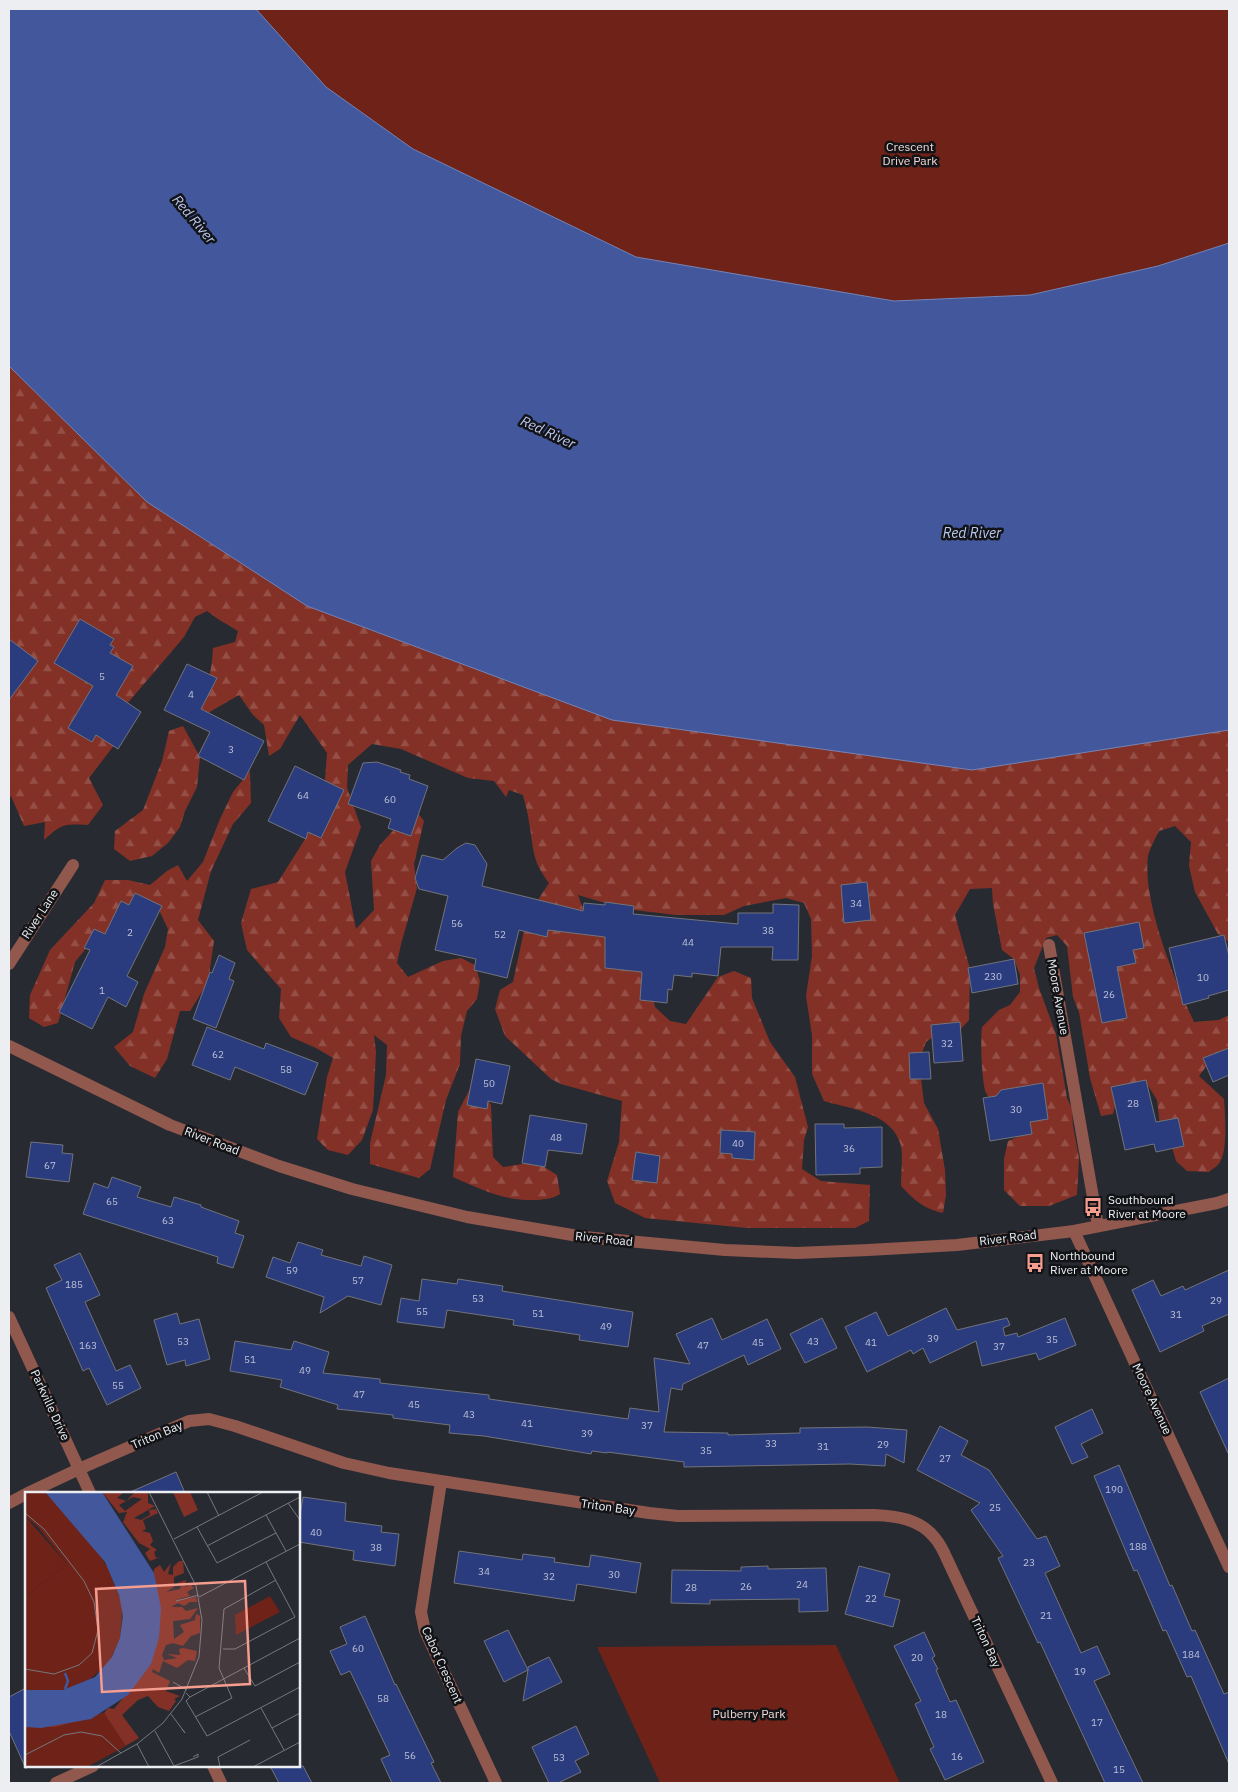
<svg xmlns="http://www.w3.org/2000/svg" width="1238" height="1792" font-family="'IBM Plex Sans',sans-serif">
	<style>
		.forest { fill: url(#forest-firs) }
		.green { fill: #6e2218 }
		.water { fill: #43579c; stroke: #7684b6 }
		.building { fill: #2a3b7e; stroke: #71747c }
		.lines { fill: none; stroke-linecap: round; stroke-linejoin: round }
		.minor { stroke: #91584e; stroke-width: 12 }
		.labels { text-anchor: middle; stroke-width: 5; stroke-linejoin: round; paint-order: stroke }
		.number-label { font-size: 10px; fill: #bcc1d5 }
		.park-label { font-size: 12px; fill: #f2d8d4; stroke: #121316 }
		.street-label { font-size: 12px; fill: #eceef2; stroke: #121316 }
		.poi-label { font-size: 12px; fill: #eceef2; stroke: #121316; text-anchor: start }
		.water-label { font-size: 14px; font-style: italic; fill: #bbc9f1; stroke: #121316 }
		.inset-river { fill: none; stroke: #43579c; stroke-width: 2.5 }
		.inset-road { fill: none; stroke: #76787e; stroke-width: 1 }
		.view { fill: #f59d8e; fill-opacity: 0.15; stroke: #f59d8e; stroke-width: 2.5 }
		.inset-edge { fill: none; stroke: #eceef2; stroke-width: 2.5 }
	</style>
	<defs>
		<pattern id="forest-firs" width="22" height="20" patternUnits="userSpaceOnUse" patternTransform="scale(1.25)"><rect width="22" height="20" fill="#833126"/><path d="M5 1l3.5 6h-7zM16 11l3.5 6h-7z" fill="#954f46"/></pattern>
	</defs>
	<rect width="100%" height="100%" fill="#282a31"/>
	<g class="forest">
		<path d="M 9,366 L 147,502 L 307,606 L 612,720 L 1229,729 L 1229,942 L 1218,934 L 1195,892 L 1189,866 L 1191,842 L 1175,826 L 1159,831 C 1155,839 1150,848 1148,856 C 1142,901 1175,981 1194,1022 L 1219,1020 L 1229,1015 L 1229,1050 L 1208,1064 L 1199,1076 L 1224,1099 C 1225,1114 1228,1149 1220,1162 C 1218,1166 1212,1169 1209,1172 L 1187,1171 L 1176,1161 L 1170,1140 L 1160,1126 L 1157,1100 L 1147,1084 L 1117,1098 L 1113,1114 L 1101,1116 L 1090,1078 L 1079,1012 L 1073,997 L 1067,946 L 1057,935 L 1046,938 L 1034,968 L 1039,988 L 1056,1034 L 1067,1098 L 1072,1109 L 1073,1126 L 1079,1158 L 1077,1195 L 1049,1206 L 1020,1206 L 1004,1190 L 1004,1159 L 1008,1141 L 1031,1131 C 1019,1122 993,1107 986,1093 C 982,1085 980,1038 982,1027 L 999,1010 L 1010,1005 L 1020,992 L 1020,975 L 1014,959 L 1002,950 L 993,904 L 992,888 L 970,889 L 955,915 L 970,969 L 969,1020 L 958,1032 L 941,1031 L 926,1042 L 919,1062 L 924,1103 L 938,1129 L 945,1170 L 946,1195 L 943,1213 C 924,1209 914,1200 901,1186 C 901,1173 903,1158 901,1146 C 893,1113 851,1109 824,1101 L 812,1074 L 812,1035 L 806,996 L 812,956 L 811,919 L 804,903 L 786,898 L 744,906 L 724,915 L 676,915 L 626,909 L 578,895 L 589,925 L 645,966 L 655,1007 L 670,1021 L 686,1024 L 718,977 L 734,971 L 751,978 L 752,998 L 770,1042 L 795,1077 L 808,1127 L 804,1140 L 802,1169 L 821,1181 L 870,1185 L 869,1221 L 855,1228 L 747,1228 L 645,1218 L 615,1203 L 607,1181 L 619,1142 L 622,1101 L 561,1084 L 551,1079 L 505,1036 L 495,1009 L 500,990 L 513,982 L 527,917 L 549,883 C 531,859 534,849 529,822 C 528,813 525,804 523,795 L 509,790 L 506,797 L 494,781 L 468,778 L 401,749 L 372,744 L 348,765 L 347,788 L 361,827 L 345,872 L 356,929 L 374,910 L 371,861 L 380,845 L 400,823 L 417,812 L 424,821 L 414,864 L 417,888 L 401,944 L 397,963 L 408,977 L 443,961 L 461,958 L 475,965 L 480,981 L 477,999 L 467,1011 L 461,1036 L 460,1064 L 446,1100 L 430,1169 L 419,1178 L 370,1164 L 370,1143 L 386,1075 L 387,1045 L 374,1035 L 376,1052 L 373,1110 L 362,1140 L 348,1155 L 328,1150 L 317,1139 L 327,1077 L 333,1058 L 316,1048 L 291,1037 L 279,1018 L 281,989 L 247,950 L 241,923 L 251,889 L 278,882 L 312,828 L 324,794 L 327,753 L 300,715 L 280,749 L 269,756 L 264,725 L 253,715 L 239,695 L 208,713 L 192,703 C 210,681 211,676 213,648 L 235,642 L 238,631 L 218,619 L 207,611 L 195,617 L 184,637 L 126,705 L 115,744 L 89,778 L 103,805 L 88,825 C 64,824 63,823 44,840 L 45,822 L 24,826 L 11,796 L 9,798 Z"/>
		<path d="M 183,726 L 200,757 L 197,787 L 185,811 L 180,827 L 168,843 L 152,856 L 130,861 L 114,849 L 115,831 L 143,810 L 162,761 L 169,731 Z"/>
		<path d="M 250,771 L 251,803 L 233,824 L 211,871 L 198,920 L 214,941 L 208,982 L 190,1011 L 180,1011 L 167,1059 L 155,1078 L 130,1066 L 114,1047 L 133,1032 L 144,994 L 165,947 L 168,929 L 158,908 L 92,941 L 75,962 L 58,1023 L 44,1027 L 29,1018 L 30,995 L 50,950 L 94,903 L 105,880 L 128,880 L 150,885 L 167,871 L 178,865 L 187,881 L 203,862 L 220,819 L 233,792 Z"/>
		<path d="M 474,1081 L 491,1105 L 493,1157 L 503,1167 L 529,1163 L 530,1158 L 557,1175 L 560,1194 C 552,1199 546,1199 537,1200 C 503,1201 483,1190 453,1177 L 458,1112 Z"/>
	</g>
	<g class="green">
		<path d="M 256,9 L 1229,9 L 1229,243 L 1158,266 L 1030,295 L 894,301 L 636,257 L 413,149 L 326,87 Z"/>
		<path d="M 836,1645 L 900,1783 L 660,1783 L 597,1647 Z"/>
	</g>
	<path class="water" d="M 9,9 L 256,9 L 326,87 L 413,149 L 636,257 L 894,301 L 1030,295 L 1158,266 L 1229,243 L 1229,730 L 972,770 L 612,720 L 307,606 L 147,502 L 9,366 Z"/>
	<g class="building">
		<path d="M 80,619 L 114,639 L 110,645 L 114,647 L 110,653 L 133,666 L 116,695 L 141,712 L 118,749 L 96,735 L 92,742 L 68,728 L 93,686 L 54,663 Z"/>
		<path d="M 9,639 L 38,661 L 9,700 Z"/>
		<path d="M 187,664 L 217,678 L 201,709 L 264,741 L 244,780 L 198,756 L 210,732 L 164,710 Z"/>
		<path d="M 377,762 L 401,770 L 400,772 L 410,775 L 409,779 L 428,786 L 411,836 L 388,828 L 391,819 L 348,804 L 363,763 Z"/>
		<path d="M 295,766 L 344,790 L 321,838 L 308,832 L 306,839 L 268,821 Z"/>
		<path d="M 466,843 L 475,845 L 487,864 L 482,886 L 583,911 L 584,903 L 605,905 L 605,902 L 634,906 L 633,914 L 738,924 L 738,913 L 773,913 L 773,904 L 799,905 L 798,960 L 772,960 L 773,947 L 721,947 L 718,976 L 692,973 L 692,977 L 674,975 L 672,990 L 668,989 L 667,1003 L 640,1000 L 642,972 L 605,968 L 605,937 L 548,930 L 547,937 L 519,930 L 507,978 L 474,970 L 476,959 L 435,950 L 448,896 L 419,889 L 415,878 L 422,855 L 443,860 L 457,848 Z"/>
		<path d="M 867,882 L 871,920 L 844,923 L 841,885 Z"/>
		<path d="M 135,893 L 162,906 L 127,976 L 138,982 L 126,1007 L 108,997 L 92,1029 L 59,1012 L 90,950 L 84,948 L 94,929 L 105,934 L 121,901 L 129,905 Z"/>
		<path d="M 1139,922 L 1144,948 L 1133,950 L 1136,963 L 1117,967 L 1127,1018 L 1102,1023 L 1084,933 Z"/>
		<path d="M 1224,935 L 1229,956 L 1229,990 L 1208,996 L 1209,998 L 1183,1005 L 1169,948 Z"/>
		<path d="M 219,955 L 235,963 L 229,979 L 234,981 L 216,1028 L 193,1019 L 210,972 L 212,973 Z"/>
		<path d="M 1014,959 L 1018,984 L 972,993 L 968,968 Z"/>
		<path d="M 960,1022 L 963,1061 L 934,1063 L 931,1025 Z"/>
		<path d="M 207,1027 L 264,1049 L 266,1043 L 318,1063 L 305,1095 L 235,1067 L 230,1080 L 192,1065 Z"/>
		<path d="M 1229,1048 L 1229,1075 L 1213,1082 L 1203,1058 Z"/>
		<path d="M 929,1052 L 931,1079 L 910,1079 L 909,1053 Z"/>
		<path d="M 476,1059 L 510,1066 L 502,1104 L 488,1101 L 487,1109 L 467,1105 Z"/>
		<path d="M 1146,1080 L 1156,1122 L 1178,1118 L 1184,1146 L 1156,1152 L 1154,1144 L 1125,1150 L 1111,1087 Z"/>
		<path d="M 1043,1083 L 1048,1119 L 1030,1122 L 1032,1134 L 990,1141 L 983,1098 L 996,1096 L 1001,1090 Z"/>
		<path d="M 530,1115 L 587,1124 L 582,1154 L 548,1150 L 545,1167 L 522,1163 Z"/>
		<path d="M 815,1124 L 844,1124 L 844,1128 L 882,1127 L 882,1167 L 860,1168 L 860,1174 L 816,1175 Z"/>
		<path d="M 721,1130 L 755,1132 L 754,1160 L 732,1158 L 732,1154 L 720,1153 Z"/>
		<path d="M 31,1142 L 63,1145 L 62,1153 L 73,1154 L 69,1182 L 26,1177 Z"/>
		<path d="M 636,1152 L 660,1156 L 657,1183 L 632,1180 Z"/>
		<path d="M 112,1177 L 141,1187 L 137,1197 L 171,1207 L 174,1197 L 201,1205 L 201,1207 L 239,1221 L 235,1233 L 244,1236 L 233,1268 L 217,1263 L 218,1257 L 83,1214 L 94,1183 L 108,1188 Z"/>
		<path d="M 298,1242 L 323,1250 L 321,1255 L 361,1266 L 364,1256 L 392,1265 L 381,1305 L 348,1296 L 320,1313 L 324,1297 L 266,1277 L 273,1257 L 290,1263 Z"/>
		<path d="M 80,1253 L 100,1295 L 85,1302 L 116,1371 L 130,1365 L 141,1388 L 107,1405 L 89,1368 L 83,1371 L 46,1288 L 62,1280 L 54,1265 Z"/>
		<path d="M 1229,1270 L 1229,1314 L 1202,1326 L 1204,1331 L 1160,1352 L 1132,1290 L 1153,1280 L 1161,1296 L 1183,1286 L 1185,1290 Z"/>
		<path d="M 422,1279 L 457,1284 L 458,1279 L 503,1286 L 502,1291 L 633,1312 L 628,1347 L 579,1340 L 580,1335 L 513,1325 L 514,1320 L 447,1310 L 444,1328 L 397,1322 L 401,1298 L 419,1301 Z"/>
		<path d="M 946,1308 L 957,1330 L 1007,1318 L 1010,1325 L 1003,1328 L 1005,1336 L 1017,1333 L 1018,1337 L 1065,1318 L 1076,1345 L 1039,1360 L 1036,1353 L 982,1366 L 976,1341 L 930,1363 L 923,1348 L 913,1354 L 911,1350 L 867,1372 L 845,1327 L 876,1312 L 888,1336 Z"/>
		<path d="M 177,1313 L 180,1324 L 199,1319 L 210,1359 L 186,1366 L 185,1360 L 167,1365 L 154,1320 Z"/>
		<path d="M 712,1318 L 722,1340 L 767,1319 L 781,1349 L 748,1365 L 744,1355 L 683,1384 L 682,1390 L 671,1388 L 664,1432 L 728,1433 L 728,1435 L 800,1433 L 800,1428 L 867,1427 L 907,1430 L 904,1463 L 886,1454 L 885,1466 L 850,1464 L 684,1467 L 684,1462 L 607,1452 L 607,1453 L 592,1451 L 591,1454 L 484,1436 L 449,1433 L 450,1425 L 393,1418 L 393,1415 L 337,1409 L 338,1405 L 280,1387 L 282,1380 L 230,1371 L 235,1341 L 291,1350 L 294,1341 L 329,1352 L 323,1373 L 380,1379 L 380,1383 L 489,1395 L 489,1399 L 628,1419 L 630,1408 L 659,1412 L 654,1358 L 690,1364 L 676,1334 Z"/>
		<path d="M 822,1318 L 837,1348 L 805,1363 L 790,1334 Z"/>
		<path d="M 1229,1378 L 1229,1455 L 1200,1392 Z"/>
		<path d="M 1092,1409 L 1103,1433 L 1081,1444 L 1088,1457 L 1072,1464 L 1055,1427 Z"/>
		<path d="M 940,1426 L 968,1441 L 961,1455 L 989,1470 L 1037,1539 L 1046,1536 L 1060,1566 L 1045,1573 L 1081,1653 L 1097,1646 L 1110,1674 L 1094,1681 L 1143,1783 L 1105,1783 L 1040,1642 L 1038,1643 L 998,1558 L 1003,1556 L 971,1510 L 980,1503 L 917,1470 Z"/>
		<path d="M 1119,1465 L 1170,1586 L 1172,1585 L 1192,1631 L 1195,1630 L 1224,1694 L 1229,1692 L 1229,1764 L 1191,1676 L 1187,1677 L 1166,1630 L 1163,1631 L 1137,1570 L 1134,1571 L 1094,1476 Z"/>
		<path d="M 176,1472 L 185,1493 L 128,1493 Z"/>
		<path d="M 303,1497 L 346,1503 L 345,1521 L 382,1526 L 381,1532 L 399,1534 L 395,1566 L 353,1560 L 354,1551 L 299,1542 L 299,1522 Z"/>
		<path d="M 459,1551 L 522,1560 L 523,1554 L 555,1558 L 554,1562 L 589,1567 L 591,1555 L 641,1563 L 636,1593 L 577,1584 L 574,1601 L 454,1583 Z"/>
		<path d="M 768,1566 L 768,1569 L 826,1568 L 828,1611 L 799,1612 L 799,1599 L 710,1600 L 710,1604 L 671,1603 L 672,1570 L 741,1571 L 741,1567 Z"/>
		<path d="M 859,1566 L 890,1574 L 884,1596 L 900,1600 L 893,1627 L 845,1614 Z"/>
		<path d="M 365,1616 L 395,1685 L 396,1684 L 434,1762 L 431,1763 L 441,1783 L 392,1783 L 381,1759 L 390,1755 L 350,1671 L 341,1675 L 330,1651 L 347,1644 L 340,1627 Z"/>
		<path d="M 508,1630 L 528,1670 L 528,1667 L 549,1657 L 562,1682 L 523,1701 L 528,1670 L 504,1682 L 484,1641 Z"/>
		<path d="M 924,1632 L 935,1656 L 932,1658 L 938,1669 L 936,1670 L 950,1702 L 956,1700 L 984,1762 L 945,1780 L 930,1749 L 934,1747 L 915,1704 L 921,1701 L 894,1646 Z"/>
		<path d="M 26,1688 L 26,1769 L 9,1731 L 9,1697 Z"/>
		<path d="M 576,1726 L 589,1754 L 575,1761 L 581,1772 L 558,1783 L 549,1783 L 532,1747 Z"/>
		<path d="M 270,1766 L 303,1766 L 312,1783 L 279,1783 Z"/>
	</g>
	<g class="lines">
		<g class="minor">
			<path d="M 1049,945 L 1098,1226"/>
			<path d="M 9,964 L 73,865"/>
			<path d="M 9,1046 L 170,1125 L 279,1166 L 352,1189 L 467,1217 L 584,1237 L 725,1250 L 797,1253 L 868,1250 L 957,1245 L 1074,1231 L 1217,1203 L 1229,1199"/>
			<path d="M 1074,1231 L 1229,1567"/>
			<path d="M 9,1317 L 90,1493"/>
			<path d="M 441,1482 L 421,1612 L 425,1631 L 496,1783"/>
			<path d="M 28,1493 L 79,1469 L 189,1421 L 209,1419 L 235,1426 L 344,1463 L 389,1473 L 649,1513 L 678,1516 L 874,1515 C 897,1516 920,1519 935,1538 C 940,1544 944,1552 947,1559 L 1052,1783"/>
			<path d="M 9,1503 L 26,1494"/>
			<path d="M 213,1766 L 221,1783"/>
			<path d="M 56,1783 L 93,1766"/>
		</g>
	</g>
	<defs>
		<g id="bus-bare" transform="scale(1.5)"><path d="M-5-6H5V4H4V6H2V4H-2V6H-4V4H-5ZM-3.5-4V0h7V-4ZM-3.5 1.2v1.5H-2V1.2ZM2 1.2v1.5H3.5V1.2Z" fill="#f59d8e" stroke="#121316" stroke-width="2.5" paint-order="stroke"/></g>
	</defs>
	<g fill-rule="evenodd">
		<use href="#bus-bare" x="1093" y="1207"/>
		<use href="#bus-bare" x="1035" y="1263"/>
	</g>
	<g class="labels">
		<g class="number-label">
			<text x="102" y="680">5</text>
			<text x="191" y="698">4</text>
			<text x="231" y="753">3</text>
			<text x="303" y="799">64</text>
			<text x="390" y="803">60</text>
			<text x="856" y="907">34</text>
			<text x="457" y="927">56</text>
			<text x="768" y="934">38</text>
			<text x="130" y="936">2</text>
			<text x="500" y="938">52</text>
			<text x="688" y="946">44</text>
			<text x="993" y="980">230</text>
			<text x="1203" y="981">10</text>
			<text x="102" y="994">1</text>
			<text x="1109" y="998">26</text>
			<text x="947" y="1047">32</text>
			<text x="218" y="1058">62</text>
			<text x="286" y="1073">58</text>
			<text x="489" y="1087">50</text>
			<text x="1133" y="1107">28</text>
			<text x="1016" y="1113">30</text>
			<text x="556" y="1141">48</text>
			<text x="738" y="1147">40</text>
			<text x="849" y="1152">36</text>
			<text x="50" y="1169">67</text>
			<text x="112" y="1205">65</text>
			<text x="168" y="1224">63</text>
			<text x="292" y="1274">59</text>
			<text x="358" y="1284">57</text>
			<text x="74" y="1288">185</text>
			<text x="478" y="1302">53</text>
			<text x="1216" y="1304">29</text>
			<text x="422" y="1315">55</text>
			<text x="538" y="1317">51</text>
			<text x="1176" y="1318">31</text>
			<text x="606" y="1330">49</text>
			<text x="933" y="1342">39</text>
			<text x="1052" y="1343">35</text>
			<text x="183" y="1345">53</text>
			<text x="813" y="1345">43</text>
			<text x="758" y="1346">45</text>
			<text x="871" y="1346">41</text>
			<text x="88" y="1349">163</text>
			<text x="703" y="1349">47</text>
			<text x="999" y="1350">37</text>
			<text x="250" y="1363">51</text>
			<text x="305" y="1374">49</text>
			<text x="118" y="1389">55</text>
			<text x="359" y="1398">47</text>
			<text x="414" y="1408">45</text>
			<text x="469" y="1418">43</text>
			<text x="527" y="1427">41</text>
			<text x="647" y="1429">37</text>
			<text x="587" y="1437">39</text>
			<text x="771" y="1447">33</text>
			<text x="883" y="1448">29</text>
			<text x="823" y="1450">31</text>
			<text x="706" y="1454">35</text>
			<text x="945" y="1462">27</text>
			<text x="1114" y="1493">190</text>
			<text x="995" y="1511">25</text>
			<text x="316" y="1536">40</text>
			<text x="1138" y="1550">188</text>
			<text x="376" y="1551">38</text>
			<text x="1029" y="1566">23</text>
			<text x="484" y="1575">34</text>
			<text x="614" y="1578">30</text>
			<text x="549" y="1580">32</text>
			<text x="802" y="1588">24</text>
			<text x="746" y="1590">26</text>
			<text x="691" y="1591">28</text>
			<text x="871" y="1602">22</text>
			<text x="1046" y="1619">21</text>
			<text x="358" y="1652">60</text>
			<text x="1191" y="1658">184</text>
			<text x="917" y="1661">20</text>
			<text x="1080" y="1675">19</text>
			<text x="383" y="1702">58</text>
			<text x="941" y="1718">18</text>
			<text x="1097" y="1726">17</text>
			<text x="410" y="1759">56</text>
			<text x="957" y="1760">16</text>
			<text x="559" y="1761">53</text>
			<text x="1119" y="1773">15</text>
		</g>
		<g class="park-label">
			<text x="910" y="151">Crescent<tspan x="910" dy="14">Drive Park</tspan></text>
			<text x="749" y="1718">Pulberry Park</text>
		</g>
		<g class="street-label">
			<text transform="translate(40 914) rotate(-57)" y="4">River Lane</text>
			<text transform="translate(1058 997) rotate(80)" y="4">Moore Avenue</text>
			<text transform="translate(212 1141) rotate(21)" y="4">River Road</text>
			<text transform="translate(1008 1238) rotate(-7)" y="4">River Road</text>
			<text transform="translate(604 1239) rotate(6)" y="4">River Road</text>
			<text transform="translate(1152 1399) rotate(65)" y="4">Moore Avenue</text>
			<text transform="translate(50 1405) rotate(65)" y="4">Parkville Drive</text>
			<text transform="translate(157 1435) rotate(-23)" y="4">Triton Bay</text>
			<text transform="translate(608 1507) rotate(8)" y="4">Triton Bay</text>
			<text transform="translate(986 1642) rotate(65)" y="4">Triton Bay</text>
			<text transform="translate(442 1665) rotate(66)" y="4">Cabot Crescent</text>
		</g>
		<g class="poi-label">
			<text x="1108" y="1204">Southbound<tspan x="1108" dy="14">River at Moore</tspan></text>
			<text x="1050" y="1260">Northbound<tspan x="1050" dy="14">River at Moore</tspan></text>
		</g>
		<g class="water-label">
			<text transform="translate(194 219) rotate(50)" y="5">Red River</text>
			<text transform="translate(548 432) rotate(25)" y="5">Red River</text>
			<text x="972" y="538">Red River</text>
		</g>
	</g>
	<g transform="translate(25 1492)">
		<rect width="275" height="275" fill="#282a31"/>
		<path d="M 0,24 L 42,72 L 0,105 Z" fill="#6e2218"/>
		<path d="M 77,0 L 99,0 L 92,6 L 101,9 L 110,0 L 123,1 L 123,11 L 130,14 L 109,26 L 116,28 L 125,23 L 124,18 L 131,17 L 133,21 L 118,28 L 121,37 L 117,39 L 125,41 L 128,49 L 125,53 L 132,58 L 129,60 L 131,66 L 138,64 L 125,69 L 120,61 L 125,57 L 114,51 L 98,30 L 102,20 L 94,21 ZM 108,5 L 117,7 L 100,19 L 94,13 ZM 148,0 L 165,0 L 173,18 L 159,25 ZM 154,69 L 158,69 L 159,81 L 149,85 L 149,95 L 141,100 L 155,97 L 156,94 L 152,91 L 161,88 L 160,95 L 166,93 L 169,96 L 162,100 L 165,104 L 150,108 L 171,105 L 172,110 L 165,110 L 159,114 L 153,111 L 146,115 L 157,115 L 161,119 L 173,116 L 165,127 L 148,129 L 149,147 L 159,140 L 155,133 L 170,128 L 171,122 L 175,124 L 175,141 L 166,144 L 158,154 L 148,151 L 141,153 L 137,163 L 139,168 L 152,166 L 142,162 L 155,163 L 154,157 L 158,156 L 172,159 L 170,169 L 163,168 L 152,176 L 138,169 L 134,181 L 128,177 L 127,180 L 145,189 L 141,199 L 155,204 L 149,207 L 151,209 L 144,219 L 133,215 L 123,204 L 113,208 L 97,223 L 114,246 L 95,257 L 0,235 L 16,236 L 79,221 L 83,216 L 89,217 L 126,172 L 129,77 L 135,73 L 139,80 L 146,71 L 143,82 L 148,83 L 148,75 Z" fill="#833126" fill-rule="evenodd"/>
		<path d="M 0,0 L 20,0 L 71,57 L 84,78 L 97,113 L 95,146 L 83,172 L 61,190 L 38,198 L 0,198 L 0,105 L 42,72 L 13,35 L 0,24 ZM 245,104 L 255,120 L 211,143 L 210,123 ZM 79,221 L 101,254 L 62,275 L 0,275 L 0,235 L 31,235 Z" fill="#6e2218"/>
		<path d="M 20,0 L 77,0 L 129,81 L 136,116 L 134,146 L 126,172 L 103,203 L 66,227 L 16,236 L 0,235 L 0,198 L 38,198 L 70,185 L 87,165 L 95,146 L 98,124 L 94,103 L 80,70 Z" fill="#43579c"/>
		<path class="inset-river" d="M 40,197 L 43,189 L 40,181"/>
		<path class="inset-road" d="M 182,0 L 194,24M 263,11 L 275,28M 0,21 L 19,37 L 59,89 L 69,110 L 73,138 L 67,161 L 54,173 L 29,182 L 0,177M 241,23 L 261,59M 172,35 L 192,71 L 251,41M 149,47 L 238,0M 182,54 L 275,5M 174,105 L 275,52M 151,109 L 174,103M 198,157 L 210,157 L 270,125 L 241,70M 219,176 L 230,194 L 275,170M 148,190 L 162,198M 161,201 L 165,205 L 275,146M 165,205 L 161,209 L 182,244 L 275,195M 236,216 L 259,258M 146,222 L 160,241 L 157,237M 170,225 L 207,206 L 194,176 L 199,117 L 251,88M 247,236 L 275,221M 130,239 L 149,274 L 173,265 L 173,262 L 168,265M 112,252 L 124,275M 0,263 L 39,243 L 56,240 L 77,244 L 96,261M 71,275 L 112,252 L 138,231 L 157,207 L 174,165 L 177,128 L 171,94 L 124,0M 195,275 L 193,265 L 225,248M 228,275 L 275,250"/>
		<path class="view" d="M 220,89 L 225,192 L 77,200 L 71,97 Z"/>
		<rect width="275" height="275" class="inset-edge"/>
	</g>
	<rect width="1238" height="1792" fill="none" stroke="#eceef2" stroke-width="20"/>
</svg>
